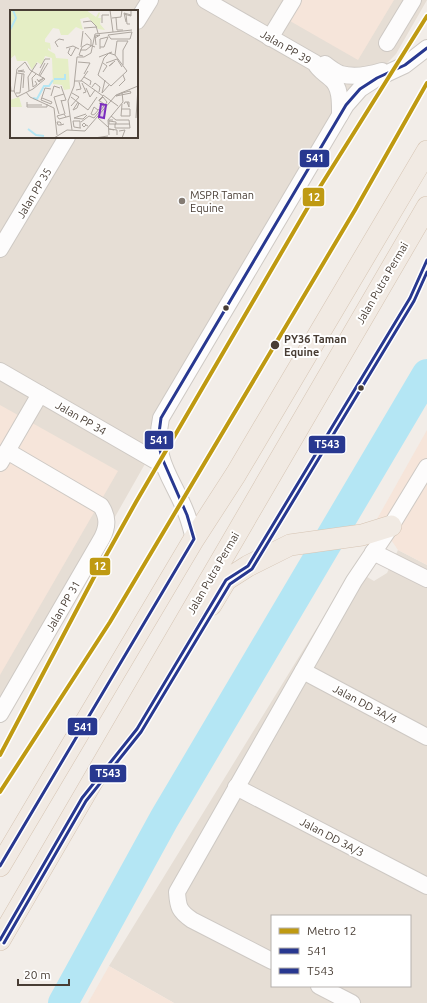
<svg xmlns="http://www.w3.org/2000/svg" width="427" height="1003" font-family="Ubuntu,sans-serif">
	<style>
		.residential { fill: #e6ded5; fill-rule: evenodd }
		.commercial { fill: #f6e5da }
		.lines { fill: none; stroke-linecap: round; stroke-linejoin: round }
		.river { stroke: #b4e6f4; stroke-width: 30 }
		.minor-casing { stroke: #cec9c4; stroke-width: 18 }
		.major-casing { stroke: #d6c5b4; stroke-width: 22 }
		.minor { stroke: #fdfcfc; stroke-width: 16 }
		.major { stroke: #f1eae3; stroke-width: 21 }
		.bus-1-casing { stroke: #fff; stroke-width: 6 }
		.bus-2-casing { stroke: #fff; stroke-width: 6 }
		.bus-1 { stroke: #283890; stroke-width: 3 }
		.bus-2 { stroke: #283890; stroke-width: 3 }
		.metro-1-casing { stroke: #fff; stroke-width: 7 }
		.metro-1 { stroke: #bf9a12; stroke-width: 4 }
		.poi-dot { fill: #847b73; stroke: #fff; stroke-width: 1.5 }
		.bus-dot { fill: #483d34; stroke: #fff; stroke-width: 1.5 }
		.labels { text-anchor: middle; stroke-width: 4; stroke-linejoin: round; paint-order: stroke }
		.street-label { font-size: 11px; fill: #483d34; stroke: #fff }
		.poi-label { font-size: 11px; fill: #483d34; stroke: #fff; text-anchor: start }
		.stop-label { font-size: 11px; font-weight: bold; fill: #483d34; stroke: #fff; text-anchor: start }
		.inset-river { fill: none; stroke: #b4e6f4; stroke-width: 2 }
		.inset-road { fill: none; stroke: #aea7a0; stroke-width: 1 }
		.view { fill: #7b2cbf; fill-opacity: 0.15; stroke: #7b2cbf; stroke-width: 2 }
		.inset-edge { fill: none; stroke: #483d34; stroke-width: 2 }
		.line-badge { stroke: #fff; stroke-width: 1.5 }
		.badge-label { font-size: 11px; text-anchor: middle; font-weight: bold; fill: #fff }
	</style>
	<rect width="100%" height="100%" fill="#f2ede8"/>
	<g class="residential">
		<path d="M 0,0 L 427,0 L 396,54 L 351,100 L 0,720 ZM 11,11 L 137,11 L 137,137 L 11,137 Z"/>
		<path d="M 398,550 L 427,565 L 427,1003 L 174,1003 L 109,966 L 353,569 L 374,581 L 387,573 ZM 272,916 L 410,916 L 410,986 L 272,986 Z"/>
	</g>
	<g class="commercial">
		<path d="M 302,0 L 394,0 L 358,60 L 290,21 Z"/>
		<path d="M 0,405 L 118,471 L 0,675 Z"/>
		<path d="M 427,430 L 427,565 L 398,550 L 377,519 Z"/>
		<path d="M 109,966 L 174,1003 L 88,1003 Z"/>
	</g>
	<g class="lines">
		<path class="river" d="M 63,1003 L 164,819 L 427,374"/>
		<g class="minor-casing">
			<g id="minor">
				<path d="M 205,0 L 315,63 C 319,71 325,73 331,79 C 341,87 340,104 340,115"/>
				<path d="M 137,21 L 150,0"/>
				<path d="M 270,38 L 293,0"/>
				<path d="M 387,43 L 413,0"/>
				<path d="M 325,64 C 330,68 335,72 341,74 C 354,78 369,75 382,71"/>
				<path d="M 0,249 L 67,137"/>
				<path d="M 0,371 L 163,465"/>
				<path d="M 0,463 L 40,394"/>
				<path d="M 194,539 C 192,531 190,523 187,515 C 173,478 152,461 161,418 L 346,105 L 360,89 L 377,78 L 405,65 L 427,48"/>
				<path d="M 373,552 L 427,579"/>
				<path d="M 303,671 L 427,737"/>
				<path d="M 0,714 L 102,538 C 108,526 108,517 101,506 L 7,451"/>
				<path d="M 236,787 L 427,886"/>
				<path d="M 272,961 L 192,920 C 179,911 178,907 177,892 L 354,581 L 391,526 L 427,467"/>
				<path d="M 319,986 L 352,1003"/>
			</g>
		</g>
		<g class="major-casing">
			<g id="major">
				<path d="M 211,605 L 226,580 L 248,566 L 290,545 L 362,535 L 391,526"/>
				<path d="M 0,866 L 194,539 L 236,474 L 427,151"/>
				<path d="M 0,940 L 427,207"/>
			</g>
		</g>
		<use href="#minor" class="minor"/>
		<use href="#major" class="major"/>
		<g class="bus-1-casing">
			<g id="bus-1">
				<path d="M 0,866 L 194,539 L 187,515 L 162,458 L 159,446 L 159,433 L 161,418 L 346,105 L 360,89 L 377,78 L 405,65 L 427,48"/>
				<path d="M 0,940 L 82,798 L 137,729 L 226,580 L 248,566 L 410,298 L 427,260"/>
			</g>
		</g>
		<g class="bus-2-casing">
			<path id="bus-2" d="M 4,943 L 86,801 L 141,732 L 230,584 L 252,569 L 414,301 L 427,272"/>
		</g>
		<use href="#bus-1" class="bus-1"/>
		<use href="#bus-2" class="bus-2"/>
		<g class="metro-1-casing">
			<g id="metro-1">
				<path d="M 0,755 L 93,579 L 136,502 L 318,190 L 427,16"/>
				<path d="M 0,792 L 110,622 L 355,210 L 427,83"/>
			</g>
		</g>
		<use href="#metro-1" class="metro-1"/>
	</g>
	<circle class="poi-dot" cx="182" cy="201" r="4"/>
	<g class="bus-dot">
		<circle cx="226" cy="308" r="3.5"/>
		<circle cx="275" cy="345" r="5"/>
		<circle cx="361" cy="388" r="3.5"/>
	</g>
	<g class="labels">
		<g class="street-label">
			<text transform="translate(286 47) rotate(30)" y="4">Jalan PP 39</text>
			<text transform="translate(34 193) rotate(-59)" y="4">Jalan PP 35</text>
			<text transform="translate(382 283) rotate(-60)" y="4">Jalan Putra Permai</text>
			<text transform="translate(81 418) rotate(30)" y="4">Jalan PP 34</text>
			<text transform="translate(213 573) rotate(-60)" y="4">Jalan Putra Permai</text>
			<text transform="translate(63 606) rotate(-60)" y="4">Jalan PP 31</text>
			<text transform="translate(365 704) rotate(28)" y="4">Jalan DD 3A/4</text>
			<text transform="translate(332 837) rotate(28)" y="4">Jalan DD 3A/3</text>
		</g>
		<g class="poi-label">
			<text x="190" y="199">MSPR Taman<tspan x="190" dy="13">Equine</tspan></text>
		</g>
		<g class="stop-label">
			<text x="284" y="343">PY36 Taman<tspan x="284" dy="13">Equine</tspan></text>
		</g>
	</g>
	<g transform="translate(10 10)">
		<rect width="128" height="128" fill="#f2ede8"/>
		<path d="M 0,0 L 76,0 L 86,7 L 89,2 L 90,3 L 88,8 L 91,8 L 90,14 L 95,20 L 88,19 L 78,7 L 70,9 L 73,20 L 66,17 L 58,25 L 51,25 L 49,19 L 43,18 L 35,29 L 35,32 L 40,33 L 41,40 L 38,38 L 38,40 L 45,44 L 46,48 L 58,49 L 60,79 L 54,80 L 52,75 L 43,74 L 42,48 L 35,46 L 32,55 L 27,52 L 22,60 L 17,51 L 7,51 L 5,45 L 0,49 ZM 9,87 L 12,97 L 0,97 L 0,90 Z" fill="#e5eec5"/>
		<path class="inset-river" d="M 0,20 L 6,8 L 3,0M 44,69 L 55,69 L 55,64M 23,88 L 27,89 L 34,76 L 39,76 L 43,70M 18,119 L 26,125 L 34,126"/>
		<path class="inset-road" d="M 100,0 L 103,22M 114,4 L 121,6 L 121,0M 116,4 L 117,14 L 120,14M 102,8 L 111,7 L 112,0M 106,8 L 107,20 L 113,20M 73,12 L 81,11 L 86,16 L 88,23M 116,12 L 114,3 L 121,5M 92,13 L 92,5 L 99,5M 74,18 L 87,17M 122,22 L 120,29 L 101,29 L 98,25 ZM 85,28 L 90,25 L 85,26 L 86,35M 48,37 L 45,32 L 49,29 L 54,30M 71,37 L 73,21M 56,38 L 63,36 L 69,39M 60,38 L 58,43 L 61,46 L 66,37M 90,39 L 90,29 L 98,27 L 94,37 L 90,37M 70,40 L 76,40 L 81,36 L 81,30 L 75,23M 105,45 L 107,31 L 118,31 L 113,40 L 113,55M 73,46 L 69,45 L 72,37 L 77,34 L 85,37M 89,47 L 102,42M 68,52 L 80,53 L 74,64M 96,53 L 107,49 L 112,57M 103,53 L 99,56 L 105,51M 30,58 L 35,49 L 40,49M 14,60 L 8,61 L 15,62M 93,62 L 97,56 L 93,53M 7,63 L 14,64 L 13,78M 29,65 L 35,53M 30,66 L 38,53M 74,67 L 81,71 L 80,75M 27,69 L 29,72 L 34,68 L 28,71M 0,70 L 1,81 L 5,81M 95,70 L 92,83 L 99,75M 25,71 L 27,74 L 23,77 L 22,68 L 26,64M 64,71 L 72,71 L 93,86M 71,71 L 78,61M 72,73 L 76,82 L 73,83M 101,76 L 88,65 L 94,48 L 99,43 L 105,45 L 117,61 L 101,76M 109,76 L 115,70 L 113,65M 82,77 L 85,73 L 90,77 L 89,82M 76,78 L 80,87 L 85,80M 41,79 L 35,78 L 31,90 L 41,94M 66,80 L 71,79 L 69,72M 19,81 L 18,67 L 27,53M 120,81 L 121,83 L 106,86 L 112,83 ZM 16,82 L 20,87 L 44,98 L 47,125M 6,83 L 10,83 L 12,64M 93,85 L 108,96M 41,86 L 44,76 L 50,78M 7,87 L 23,79 L 35,69 L 20,60 L 15,52M 7,87 L 4,81 L 7,59 L 15,52M 61,87 L 78,100 L 87,87M 32,88 L 42,92 L 41,94M 51,90 L 55,104M 51,91 L 56,90 L 51,76M 89,91 L 93,87 L 97,92 L 95,95 L 94,94 L 90,91 L 89,91 L 89,90 L 93,86M 17,92 L 17,97 L 37,97 L 37,94M 68,92 L 63,100 L 67,98 L 69,93M 114,94 L 115,92 L 119,92 L 119,97 L 117,92M 17,95 L 32,95M 61,96 L 69,87 L 62,83M 88,100 L 84,97 L 81,104 L 83,105 L 85,104 L 89,99M 49,104 L 44,87 L 54,84M 76,104 L 64,108 L 73,109 L 77,105M 101,106 L 106,110 L 119,110 L 120,118 L 105,118 L 105,114M 111,106 L 120,106 L 120,99 L 112,99M 111,106 L 112,94M 56,107 L 54,104 L 47,106 L 49,109 L 60,106M 88,108 L 98,117M 126,108 L 128,77M 99,111 L 106,112 L 106,114 L 99,114 L 99,110 L 103,110M 71,112 L 79,106 L 84,108 L 94,96 L 89,93M 105,114 L 120,114M 51,115 L 51,113 L 50,112 L 47,112 L 48,115 L 51,115 L 54,114M 76,115 L 74,117 L 72,115 L 74,113 L 76,115 L 78,116M 70,118 L 70,111 L 63,111 L 64,117 L 70,118 L 71,118M 62,120 L 58,91 L 64,76 L 67,47 L 74,47 L 81,43 L 85,24 L 122,20M 104,120 L 99,119 L 107,120 L 107,125M 109,121 L 115,120 L 112,128M 99,125 L 98,110 L 113,92 L 112,82M 44,128 L 57,120 L 75,121 L 106,85 L 128,76M 84,128 L 98,126"/>
		<path class="view" d="M 91,94 L 96,95 L 94,108 L 89,107 Z"/>
		<rect width="128" height="128" class="inset-edge"/>
	</g>
	<g class="line-badge">
		<rect x="299" y="149" width="31" height="19" rx="4" fill="#283890"/>
		<rect x="302" y="187" width="23" height="20" rx="4" fill="#bf9a12"/>
		<rect x="144" y="430" width="30" height="20" rx="4" fill="#283890"/>
		<rect x="308" y="435" width="38" height="19" rx="4" fill="#283890"/>
		<rect x="89" y="557" width="22" height="19" rx="4" fill="#bf9a12"/>
		<rect x="67" y="717" width="31" height="19" rx="4" fill="#283890"/>
		<rect x="89" y="764" width="38" height="19" rx="4" fill="#283890"/>
	</g>
	<g class="badge-label">
		<text x="315" y="162">541</text>
		<text x="314" y="201">12</text>
		<text x="159" y="444">541</text>
		<text x="327" y="448">T543</text>
		<text x="100" y="570">12</text>
		<text x="83" y="731">541</text>
		<text x="108" y="777">T543</text>
	</g>
	<rect x="271" y="915" width="140" height="72" fill="#ffffff" stroke="#b6b1ae"/>
	<rect x="279" y="928" width="20" height="6" fill="#bf9a12" stroke="#b6b1ae"/>
	<text x="307" y="935" font-size="12" fill="#483d34">Metro 12</text>
	<rect x="279" y="948" width="20" height="6" fill="#283890" stroke="#b6b1ae"/>
	<text x="307" y="955" font-size="12" fill="#483d34">541</text>
	<rect x="279" y="968" width="20" height="6" fill="#283890" stroke="#b6b1ae"/>
	<text x="307" y="975" font-size="12" fill="#483d34">T543</text>
	<path d="M18 979v6h51v-6" fill="none" stroke="#483d34" stroke-width="2"/>
	<text x="24" y="979" font-size="12" fill="#483d34" stroke="#ffffff" stroke-width="3" paint-order="stroke">20 m</text>
</svg>
